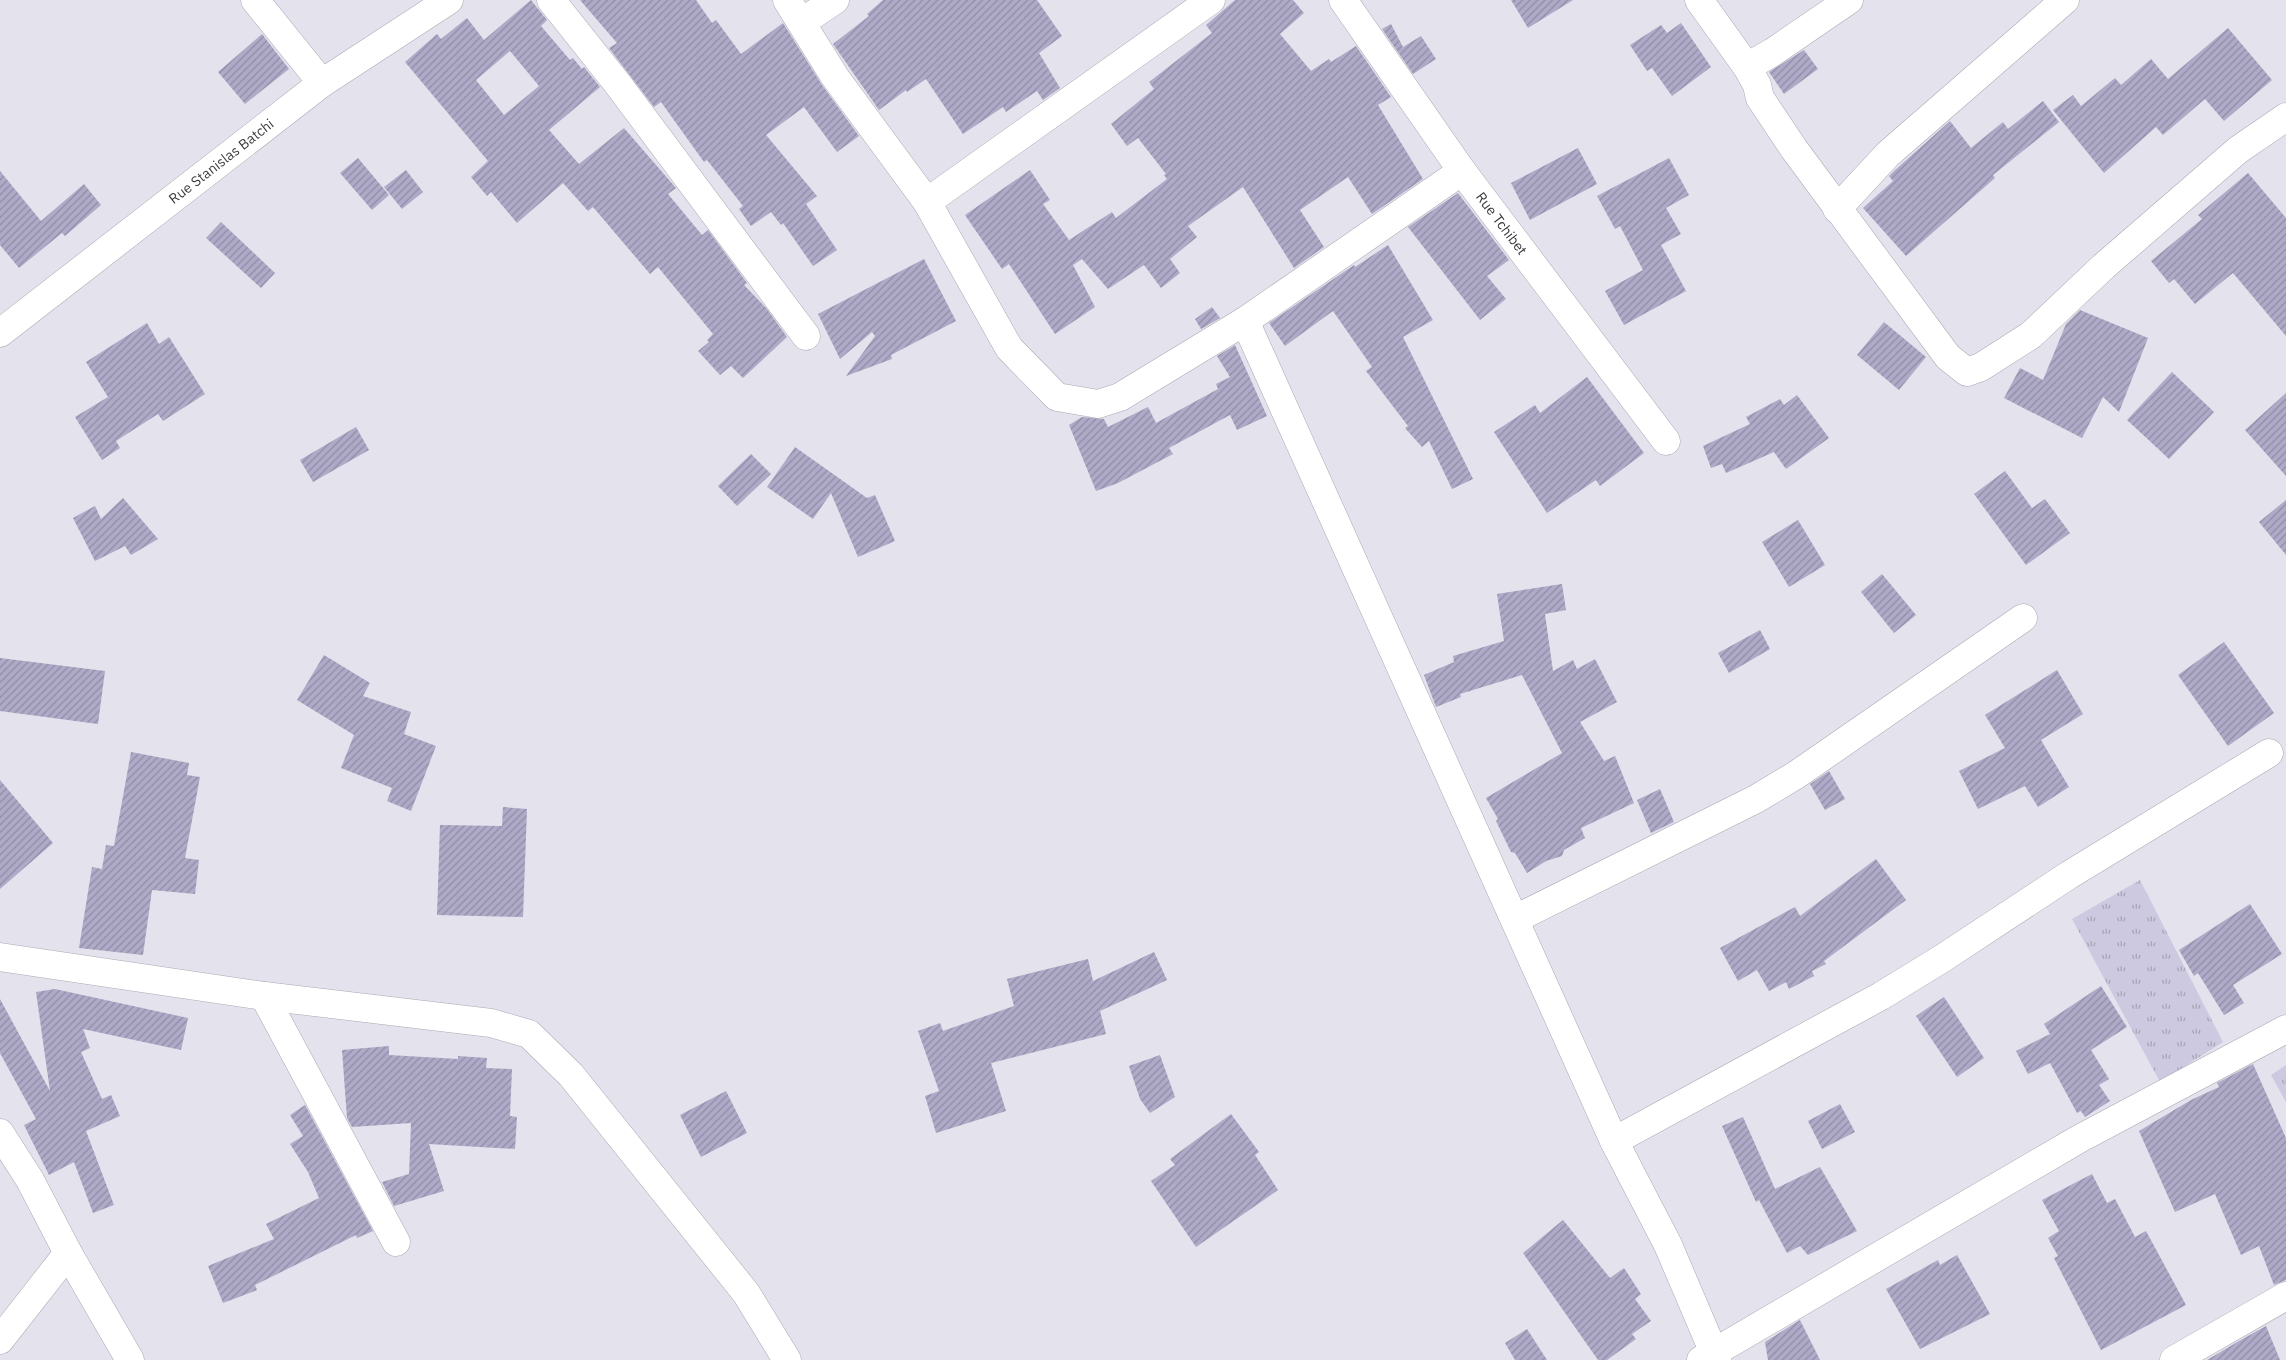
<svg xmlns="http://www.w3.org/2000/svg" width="2286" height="1360" font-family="'IBM Plex Sans',sans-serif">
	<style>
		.grass { fill: url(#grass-tufts) }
		.building { fill: url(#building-hatch); fill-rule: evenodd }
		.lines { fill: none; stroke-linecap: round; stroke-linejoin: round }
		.minor-casing { stroke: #aaa9b4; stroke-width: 29 }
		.minor { stroke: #fff; stroke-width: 28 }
		.labels { text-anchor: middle; stroke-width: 5; stroke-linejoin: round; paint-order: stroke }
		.street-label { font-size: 14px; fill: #3b3b3f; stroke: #fff }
	</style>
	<defs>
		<pattern id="grass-tufts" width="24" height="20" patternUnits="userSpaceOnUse" patternTransform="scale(1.25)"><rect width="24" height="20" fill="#ccc9e0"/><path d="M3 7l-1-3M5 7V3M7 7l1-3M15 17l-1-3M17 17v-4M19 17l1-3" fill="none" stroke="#a7a4b7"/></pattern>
		<pattern id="building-hatch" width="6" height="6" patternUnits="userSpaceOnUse" patternTransform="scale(1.25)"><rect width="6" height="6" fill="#aeaac8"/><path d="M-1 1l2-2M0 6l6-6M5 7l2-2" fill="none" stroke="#8f8ca4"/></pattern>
	</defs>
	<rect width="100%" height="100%" fill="#e3e2ed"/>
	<g class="grass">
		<path d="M 2140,880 L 2223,1042 L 2160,1082 L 2072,919 Z"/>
		<path d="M 2286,1065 L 2286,1102 L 2271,1075 Z"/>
	</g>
	<g class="building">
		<path d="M 531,0 L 547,20 L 541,26 L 570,60 L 573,58 L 582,69 L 584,67 L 600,87 L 549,130 L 579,164 L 624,128 L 676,188 L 668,194 L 702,235 L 708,230 L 747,283 L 744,285 L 767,309 L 787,337 L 743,378 L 731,366 L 720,375 L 698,351 L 709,342 L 707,340 L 713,334 L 658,267 L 650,274 L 593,207 L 588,211 L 563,183 L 517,223 L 491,192 L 487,196 L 471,177 L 488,161 L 405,62 L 437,34 L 441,39 L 467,18 L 484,40 ZM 510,51 L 539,86 L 504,115 L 476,80 Z"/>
		<path d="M 580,0 L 696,0 L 712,23 L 716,20 L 741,54 L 783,23 L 822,85 L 859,136 L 837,152 L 804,107 L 766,135 L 817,196 L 806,204 L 837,250 L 813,266 L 783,223 L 781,225 L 771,212 L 751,226 L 739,209 L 743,206 L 707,160 L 704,162 L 661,102 L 654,107 L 609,48 L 617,43 Z"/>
		<path d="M 883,0 L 1037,0 L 1062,36 L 1039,53 L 1060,88 L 1043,100 L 1037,91 L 1006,112 L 1003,107 L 963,134 L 926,79 L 907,92 L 906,90 L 879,110 L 833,44 L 869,16 L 867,14 Z"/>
		<path d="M 1235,0 L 1293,0 L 1304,13 L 1280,34 L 1311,71 L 1329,59 L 1331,62 L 1356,46 L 1391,97 L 1378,105 L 1423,179 L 1372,214 L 1348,177 L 1300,210 L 1324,247 L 1294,268 L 1243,187 L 1188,226 L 1197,237 L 1170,259 L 1180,273 L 1161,288 L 1144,265 L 1108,289 L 1082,259 L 1073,265 L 1095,307 L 1055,334 L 1009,264 L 1002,269 L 965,215 L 1030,170 L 1050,200 L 1043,204 L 1069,240 L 1112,212 L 1116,218 L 1167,179 L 1164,175 L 1166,174 L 1138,138 L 1127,146 L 1111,124 L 1154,89 L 1149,82 L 1212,33 L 1206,25 Z"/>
		<path d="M 1511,0 L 1573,0 L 1528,28 Z"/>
		<path d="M 1681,23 L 1711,67 L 1672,96 L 1652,68 L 1647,71 L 1630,45 L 1661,25 L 1667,33 Z"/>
		<path d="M 1391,24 L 1403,47 L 1421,36 L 1436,59 L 1413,74 L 1382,29 Z"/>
		<path d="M 2228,28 L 2272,80 L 2224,121 L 2205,99 L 2163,135 L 2156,127 L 2104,173 L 2053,110 L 2073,95 L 2081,106 L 2115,78 L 2121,85 L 2151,59 L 2168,79 Z"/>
		<path d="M 262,34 L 289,69 L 245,104 L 218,72 Z"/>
		<path d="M 1804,50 L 1818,69 L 1784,94 L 1769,72 Z"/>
		<path d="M 2043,101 L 2059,122 L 1993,175 L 1995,178 L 1906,256 L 1863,208 L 1893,181 L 1889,176 L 1894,171 L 1950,121 L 1971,148 L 2003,122 L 2008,129 Z"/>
		<path d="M 1578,148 L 1597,184 L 1530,220 L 1511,183 Z"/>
		<path d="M 358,158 L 389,195 L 372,210 L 340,173 Z"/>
		<path d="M 1669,158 L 1689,195 L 1666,208 L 1681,234 L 1661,245 L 1686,291 L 1624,325 L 1605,291 L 1643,270 L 1620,226 L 1615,229 L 1597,196 Z"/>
		<path d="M 406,170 L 423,192 L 402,209 L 384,187 Z"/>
		<path d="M 0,171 L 41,221 L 84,184 L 101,205 L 65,236 L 62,233 L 19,268 L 0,245 Z"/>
		<path d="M 2248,173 L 2286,218 L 2286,336 L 2233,273 L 2195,304 L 2174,279 L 2169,283 L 2151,261 L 2202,219 L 2198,215 Z"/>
		<path d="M 1458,193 L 1509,260 L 1487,276 L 1506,299 L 1480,320 L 1408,227 Z"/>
		<path d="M 221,222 L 275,273 L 261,288 L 206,238 Z"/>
		<path d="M 1388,245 L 1433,320 L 1403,337 L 1473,479 L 1452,489 L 1429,441 L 1422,447 L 1405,428 L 1408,426 L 1366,371 L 1372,367 L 1333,311 L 1285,346 L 1269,323 L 1354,265 L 1355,267 Z"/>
		<path d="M 924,259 L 956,321 L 891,355 L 892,359 L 846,376 L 875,336 L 872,332 L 840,359 L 818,314 Z"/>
		<path d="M 1212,307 L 1220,318 L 1201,329 L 1195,319 Z"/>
		<path d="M 2080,310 L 2148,338 L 2119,412 L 2103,397 L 2082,438 L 2004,398 L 2020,368 L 2043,380 L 2066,324 Z"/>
		<path d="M 1884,322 L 1926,357 L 1899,390 L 1857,355 Z"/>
		<path d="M 147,323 L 159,344 L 169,337 L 205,394 L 163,421 L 158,414 L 116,441 L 120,448 L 102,460 L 75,417 L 108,397 L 86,362 Z"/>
		<path d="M 1235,345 L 1267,416 L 1237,430 L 1230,415 L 1169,448 L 1173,454 L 1118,483 L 1096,491 L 1069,425 L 1082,417 L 1104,419 L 1108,427 L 1148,407 L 1156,423 L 1218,389 L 1216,384 L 1230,377 L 1217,356 Z"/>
		<path d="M 2172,372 L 2214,412 L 2169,459 L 2127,420 Z"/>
		<path d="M 1587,377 L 1644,453 L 1600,486 L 1596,480 L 1547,513 L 1494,432 L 1535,405 L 1540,413 Z"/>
		<path d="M 2286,393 L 2286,476 L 2245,430 Z"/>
		<path d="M 1797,395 L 1829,438 L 1786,469 L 1774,452 L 1726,473 L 1722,464 L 1711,468 L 1703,446 L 1750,424 L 1746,417 L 1780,399 L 1784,405 Z"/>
		<path d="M 356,427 L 369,450 L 313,482 L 300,460 Z"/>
		<path d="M 795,447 L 867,498 L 875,495 L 895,541 L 858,557 L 831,493 L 813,519 L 767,487 Z"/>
		<path d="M 751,454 L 771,474 L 737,506 L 718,486 Z"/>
		<path d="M 2005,471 L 2032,508 L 2045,499 L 2070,533 L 2026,565 L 1974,494 Z"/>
		<path d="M 123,498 L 158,539 L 131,555 L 125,546 L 95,561 L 73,518 L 95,506 L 101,519 Z"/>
		<path d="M 2286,500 L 2286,555 L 2259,522 Z"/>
		<path d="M 1798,520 L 1825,565 L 1789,587 L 1762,542 Z"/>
		<path d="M 1882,574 L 1916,615 L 1894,633 L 1861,592 Z"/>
		<path d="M 1562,584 L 1566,610 L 1545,614 L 1553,671 L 1573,660 L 1577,669 L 1595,659 L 1617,702 L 1580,722 L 1604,761 L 1615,756 L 1634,803 L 1581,828 L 1585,838 L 1564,850 L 1562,856 L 1546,861 L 1527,873 L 1515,853 L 1511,852 L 1496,821 L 1498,819 L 1486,798 L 1562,753 L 1522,675 L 1460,694 L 1461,697 L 1436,707 L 1424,675 L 1454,662 L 1453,656 L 1504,641 L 1497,594 Z"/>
		<path d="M 1760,630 L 1770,649 L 1729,673 L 1718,653 Z"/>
		<path d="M 2224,642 L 2274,713 L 2228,746 L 2178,675 Z"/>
		<path d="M 324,655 L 370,683 L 363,696 L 411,712 L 404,734 L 436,746 L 411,811 L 387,801 L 392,788 L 341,768 L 354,735 L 297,700 Z"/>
		<path d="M 0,658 L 105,671 L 98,724 L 0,711 Z"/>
		<path d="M 2057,670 L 2083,714 L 2041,740 L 2069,787 L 2038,807 L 2025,786 L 1978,809 L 1959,771 L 2005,748 L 1985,715 Z"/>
		<path d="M 131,752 L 189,763 L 187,775 L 200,777 L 185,858 L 199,860 L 195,894 L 152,890 L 143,955 L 79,948 L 92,867 L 102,869 L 106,845 L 114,846 Z"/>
		<path d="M 1829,771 L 1845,799 L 1825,810 L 1810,784 Z"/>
		<path d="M 0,780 L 53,843 L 0,889 Z"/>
		<path d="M 1660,789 L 1674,822 L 1651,833 L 1637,800 Z"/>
		<path d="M 503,807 L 527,809 L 523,917 L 437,915 L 440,825 L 502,826 Z"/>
		<path d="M 1876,859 L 1906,900 L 1824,961 L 1826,964 L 1812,971 L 1814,976 L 1789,989 L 1786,982 L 1769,991 L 1757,970 L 1738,981 L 1720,948 L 1795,907 L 1800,916 Z"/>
		<path d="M 2250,904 L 2282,954 L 2233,985 L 2244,1003 L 2224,1015 L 2198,973 L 2194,976 L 2179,950 Z"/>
		<path d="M 1154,952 L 1167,980 L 1100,1011 L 1106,1034 L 991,1063 L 1006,1111 L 936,1133 L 925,1096 L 939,1091 L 918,1031 L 940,1023 L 943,1031 L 1014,1006 L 1007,979 L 1088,959 L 1093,981 Z"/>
		<path d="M 2101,986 L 2127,1027 L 2091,1050 L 2109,1079 L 2099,1085 L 2110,1101 L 2085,1117 L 2081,1111 L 2077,1113 L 2050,1063 L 2028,1074 L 2016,1051 L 2050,1034 L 2044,1024 Z"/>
		<path d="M 55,989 L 188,1018 L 181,1050 L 83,1029 L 90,1048 L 81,1052 L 102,1099 L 111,1095 L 120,1116 L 86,1131 L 114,1205 L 93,1213 L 74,1162 L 49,1175 L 24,1125 L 36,1119 L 0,1053 L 0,999 L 50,1091 L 36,992 Z"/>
		<path d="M 1944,997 L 1984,1058 L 1957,1077 L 1916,1016 Z"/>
		<path d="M 389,1046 L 389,1055 L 458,1059 L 458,1056 L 487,1058 L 486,1068 L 512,1069 L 510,1116 L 517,1117 L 515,1149 L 429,1144 L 444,1191 L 394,1206 L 382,1182 L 409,1174 L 411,1123 L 352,1127 L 347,1118 L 342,1050 Z"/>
		<path d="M 1160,1055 L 1175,1097 L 1150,1113 L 1140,1099 L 1129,1066 Z"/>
		<path d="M 2253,1064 L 2286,1138 L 2286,1280 L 2274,1285 L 2259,1246 L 2241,1255 L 2215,1194 L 2175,1212 L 2139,1131 L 2191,1100 L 2219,1087 L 2217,1083 Z"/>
		<path d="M 726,1091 L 747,1133 L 701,1157 L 680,1115 Z"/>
		<path d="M 1840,1104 L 1855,1132 L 1822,1149 L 1808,1121 Z"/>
		<path d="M 305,1105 L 373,1231 L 357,1238 L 356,1235 L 255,1285 L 257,1290 L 223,1303 L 208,1266 L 274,1239 L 266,1224 L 319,1198 L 308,1172 L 290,1144 L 303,1136 L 290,1115 Z"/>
		<path d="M 1231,1114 L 1259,1152 L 1255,1155 L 1278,1190 L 1196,1247 L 1151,1181 L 1175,1165 L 1170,1159 Z"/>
		<path d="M 1743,1117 L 1775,1189 L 1820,1167 L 1857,1231 L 1808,1255 L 1800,1246 L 1787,1253 L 1759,1200 L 1756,1202 L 1722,1126 Z"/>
		<path d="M 2092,1174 L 2107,1203 L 2115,1199 L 2135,1237 L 2146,1231 L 2186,1305 L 2101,1350 L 2054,1258 L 2058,1256 L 2048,1238 L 2059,1231 L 2042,1200 Z"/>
		<path d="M 1563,1220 L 1610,1278 L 1624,1268 L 1641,1294 L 1635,1299 L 1651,1321 L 1632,1334 L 1636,1339 L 1607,1360 L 1598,1360 L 1523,1253 Z"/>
		<path d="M 1957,1255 L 1990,1314 L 1920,1349 L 1886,1289 L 1938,1260 L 1940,1265 Z"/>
		<path d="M 1800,1320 L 1820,1360 L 1768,1360 L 1765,1342 Z"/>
		<path d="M 2266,1326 L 2280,1360 L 2207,1360 L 2239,1341 Z"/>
		<path d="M 1527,1329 L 1547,1360 L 1515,1360 L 1505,1343 Z"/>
	</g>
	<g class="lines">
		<g class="minor-casing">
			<g id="minor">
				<path d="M 255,0 L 322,83"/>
				<path d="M 551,0 L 617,83 L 806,336"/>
				<path d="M 787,0 L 835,77 L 927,202 L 1009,348 L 1057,397 L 1098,404 L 1120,397 L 1245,321 L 1462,171"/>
				<path id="s1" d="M 1343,0 L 1462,171 L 1666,441"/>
				<path d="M 1699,0 L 1747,67 L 1757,85 L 1760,98 L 1794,149 L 1948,357 L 1967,372 L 1981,367 L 2031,335 L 2104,266 L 2238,150 L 2286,117"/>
				<path d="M 802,22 L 835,0"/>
				<path d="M 1747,67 L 1773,52 L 1849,0"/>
				<path d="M 927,202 L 1211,0"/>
				<path d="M 1837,209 L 1888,154 L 2065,0"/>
				<path d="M 1245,321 L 1614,1141 L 1668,1245 L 1717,1360"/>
				<path id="s2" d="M 0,333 L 322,83 L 449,0"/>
				<path d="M 1515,919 L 1756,799 L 1796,775 L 2023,618"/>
				<path d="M 0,957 L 264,996 L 491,1023 L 529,1034 L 571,1075 L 746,1293 L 787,1360"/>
				<path d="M 264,996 L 396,1242"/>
				<path d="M 0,1133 L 30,1180 L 68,1253 L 130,1360"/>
				<path d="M 1614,1141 L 1881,996 L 1943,958 L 2069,875 L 2269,753"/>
				<path d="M 0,1340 L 68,1253"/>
				<path d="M 1701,1360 L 2079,1139 L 2286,1029"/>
				<path d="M 2174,1360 L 2286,1296"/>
			</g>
		</g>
		<use href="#minor" class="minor"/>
	</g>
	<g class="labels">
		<g class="street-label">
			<text dy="5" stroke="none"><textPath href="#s2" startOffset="280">Rue Stanislas Batchi</textPath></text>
			<text dy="5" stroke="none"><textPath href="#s1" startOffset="274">Rue Tchibet</textPath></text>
		</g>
	</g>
</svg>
